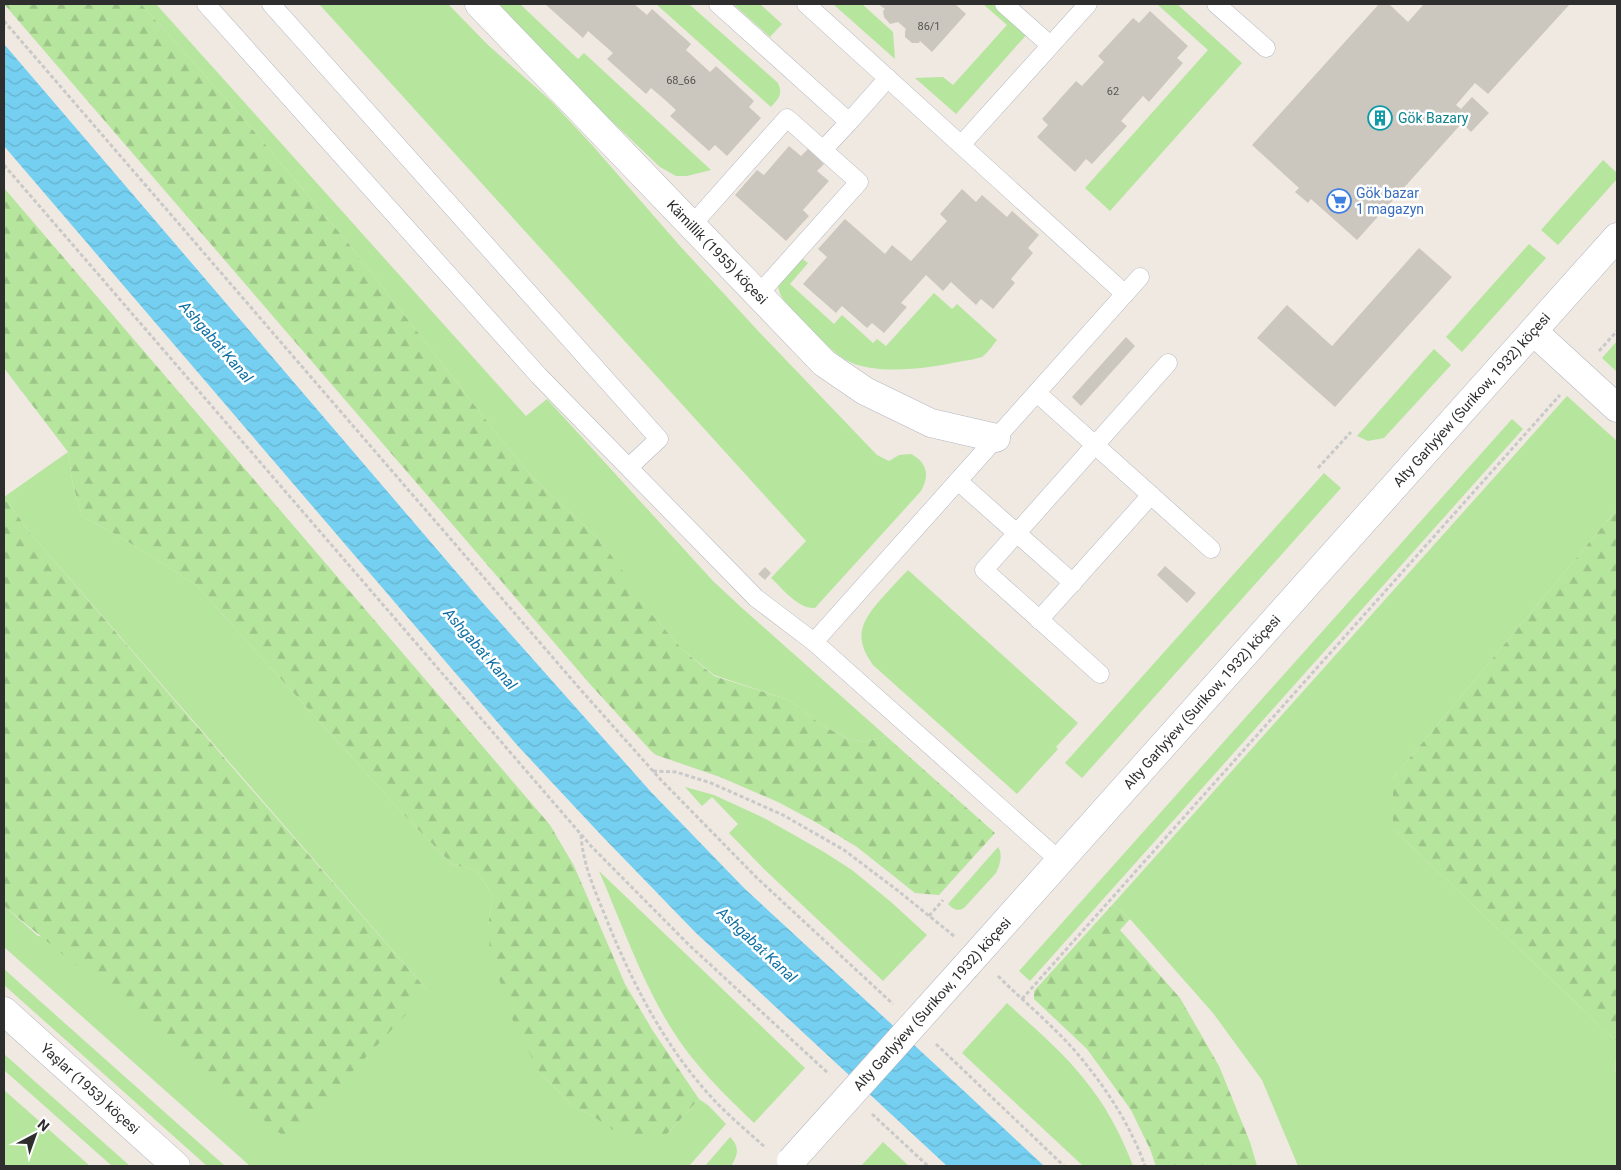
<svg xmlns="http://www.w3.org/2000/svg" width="1621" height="1170" font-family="Roboto,sans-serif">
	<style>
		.grass { fill: #b6e59e }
		.forest { fill: url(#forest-firs) }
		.water { fill: url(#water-waves) }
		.building { fill: #cbc7bf }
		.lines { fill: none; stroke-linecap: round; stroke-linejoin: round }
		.lane-casing { stroke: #b4b7c1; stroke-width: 19 }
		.street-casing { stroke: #b4b7c1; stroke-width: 29 }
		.secondary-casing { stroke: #b4b7c1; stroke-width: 29 }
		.path { stroke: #c9c9c9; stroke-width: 3; stroke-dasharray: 4 2.5; stroke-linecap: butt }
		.lane { stroke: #fff; stroke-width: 18 }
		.street { stroke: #fff; stroke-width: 28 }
		.secondary { stroke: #fff; stroke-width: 28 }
		.secondary-bridge-casing { stroke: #b4b7c1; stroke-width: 29; stroke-linecap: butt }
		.secondary-bridge { stroke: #fff; stroke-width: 28 }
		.labels { text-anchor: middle; stroke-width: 5; stroke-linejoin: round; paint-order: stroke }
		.number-label { font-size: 11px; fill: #555452 }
		.culture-label { font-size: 14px; fill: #0d838f; stroke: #fff; text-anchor: start }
		.shop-label { font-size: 14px; fill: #366cbe; stroke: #fff; text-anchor: start }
		.street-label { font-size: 14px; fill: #2e2e2e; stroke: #fff }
		.water-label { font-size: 15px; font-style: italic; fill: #0d6fa3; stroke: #fff }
	</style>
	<defs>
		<pattern id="forest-firs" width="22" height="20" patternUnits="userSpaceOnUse" patternTransform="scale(1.25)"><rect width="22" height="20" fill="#b6e59e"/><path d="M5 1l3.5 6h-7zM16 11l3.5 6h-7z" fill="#9dc588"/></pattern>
		<pattern id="water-waves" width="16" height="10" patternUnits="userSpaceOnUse" patternTransform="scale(1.25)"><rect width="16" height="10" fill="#75cff0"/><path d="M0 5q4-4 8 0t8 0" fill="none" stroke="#66b2ce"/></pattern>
	</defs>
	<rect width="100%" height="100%" fill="#efe9e1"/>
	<g class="grass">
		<path d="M 141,4 L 156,4 L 526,416 L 547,399 L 713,581 L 742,608 L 886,736 L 865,742 L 849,739 L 823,726 L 789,700 L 714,675 L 683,650 L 653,616 L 599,539 L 534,479 L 500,438 L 349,244 L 236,110 Z"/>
		<path d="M 319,4 L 448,4 L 488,45 L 551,101 L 592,145 L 680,246 L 760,333 L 877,455 L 889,461 L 899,455 L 911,454 C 927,462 930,476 921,491 L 815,608 C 798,609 783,589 771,578 L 806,541 Z"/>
		<path d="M 497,4 L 520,4 L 578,59 L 584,53 L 711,170 L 687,176 L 676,176 L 660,167 L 600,110 Z"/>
		<path d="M 656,4 L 689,4 L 778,83 C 783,94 779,98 771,107 Z"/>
		<path d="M 733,4 L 760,4 L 782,24 L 770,37 Z"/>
		<path d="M 833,4 L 862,4 L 893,32 L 895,59 Z"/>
		<path d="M 983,4 L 998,4 L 1029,32 L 956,114 L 915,78 L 943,77 L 953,85 L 1007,25 Z"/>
		<path d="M 1157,4 L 1177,4 L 1242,63 L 1110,211 L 1085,188 L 1208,50 Z"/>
		<path d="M 1603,160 L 1617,173 L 1617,179 L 1558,245 L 1541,230 Z"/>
		<path d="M 1529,244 L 1546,258 L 1462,352 L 1446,337 Z"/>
		<path d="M 800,257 L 808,263 L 790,284 L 834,324 L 842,315 L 873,343 L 877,339 L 886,346 L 934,293 L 952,309 L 957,304 L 997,340 C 993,345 987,354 982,357 C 976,359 969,360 963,361 C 931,368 883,375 852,363 C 833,355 818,335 803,321 C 793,310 778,299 778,284 Z"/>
		<path d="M 1617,341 L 1617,372 L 1602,358 Z"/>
		<path d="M 1434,349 L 1451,365 L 1384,438 L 1368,441 L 1357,436 Z"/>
		<path d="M 1567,396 L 1617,441 L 1617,509 L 1393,778 L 1393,829 L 1617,1042 C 1617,1055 1614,1067 1617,1080 L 1617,1166 L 1298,1166 L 1262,1080 L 1213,1013 L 1130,919 L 1113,904 Z"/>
		<path d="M 1512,419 L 1523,429 L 1030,981 L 1019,971 Z"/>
		<path d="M 68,452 L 73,485 L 82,516 L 122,538 L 195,584 L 406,817 L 452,864 L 477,871 L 493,896 L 488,925 L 541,1074 L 572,1105 L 593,1116 L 668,1133 L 699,1099 L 709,1106 L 726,1124 L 689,1166 L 250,1166 L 4,947 L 4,906 L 38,936 L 428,991 L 31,534 L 4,497 Z"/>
		<path d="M 1324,473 L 1341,488 L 1082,778 L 1065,763 Z"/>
		<path d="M 908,570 L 1078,723 L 1056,747 L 1058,749 L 1017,794 L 873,665 C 853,637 861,622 881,599 C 890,589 899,579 908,570 Z"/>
		<path d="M 685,787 L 714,795 L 764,818 L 824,852 L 852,870 L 891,902 L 927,935 L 883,981 L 765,870 L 729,833 L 738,824 L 712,797 L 702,806 Z"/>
		<path d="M 998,847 C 1003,853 1000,866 996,873 L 964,908 C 957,912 953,909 948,904 Z"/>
		<path d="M 599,871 L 805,1068 L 754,1123 C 724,1094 693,1064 671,1028 C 642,982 621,922 599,871 Z"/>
		<path d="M 4,969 L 225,1166 L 207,1166 L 4,985 Z"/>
		<path d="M 1007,1003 C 1034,1028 1062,1051 1084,1079 C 1105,1104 1122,1136 1133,1166 L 1083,1166 L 962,1053 Z"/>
		<path d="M 4,1054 L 130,1166 L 112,1166 L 4,1070 Z"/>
		<path d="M 4,1090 L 90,1166 L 4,1166 Z"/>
		<path d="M 730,1137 C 740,1147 738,1155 731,1166 L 705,1166 Z"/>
		<path d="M 883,1142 L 909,1166 L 861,1166 Z"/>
	</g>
	<g class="forest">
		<path d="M 4,4 L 141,4 L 236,110 L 349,244 L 500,438 L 534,479 L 599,539 L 630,581 L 653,616 L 683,650 L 714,676 L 789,700 L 823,726 L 849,739 L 865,742 L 886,736 L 995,833 L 939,895 L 915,893 L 857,847 L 819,824 L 778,802 L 720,777 L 656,755 L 652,752 L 589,683 Z"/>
		<path d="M 4,188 L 550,825 L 574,866 L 625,984 L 653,1031 L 699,1099 L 668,1133 L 636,1146 L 593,1116 L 572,1105 L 541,1074 L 515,1027 L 490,952 L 488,925 L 493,896 L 477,871 L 452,864 L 406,817 L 195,584 L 122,538 L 82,516 L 73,485 L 68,452 L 4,368 Z"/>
		<path d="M 4,497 L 31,534 L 239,775 L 428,991 L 288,1140 L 4,906 Z"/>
		<path d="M 1617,509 L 1617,1042 L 1393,829 L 1393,778 Z"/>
		<path d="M 1113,904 L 1130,919 L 1120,930 L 1180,998 L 1219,1066 L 1250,1142 L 1257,1166 L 1156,1166 L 1150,1149 L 1131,1110 L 1087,1049 L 1034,999 L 1034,991 Z"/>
	</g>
	<path class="water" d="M 4,44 L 482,602 L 651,792 L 745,889 L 965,1092 L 1044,1166 L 947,1166 L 696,933 L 602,836 L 517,745 L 4,146 Z"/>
	<g class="building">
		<path d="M 545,4 L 634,4 L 647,15 L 652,9 L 691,44 L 686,50 L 710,72 L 716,66 L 754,101 L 749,107 L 761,118 L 727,156 L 715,145 L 709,151 L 670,116 L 676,110 L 664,99 L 651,88 L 646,94 L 607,59 L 613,53 L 588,31 L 583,38 Z"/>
		<path d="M 878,4 L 955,4 L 966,14 L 932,52 L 920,41 L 919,43 L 912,43 L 905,37 L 905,31 L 906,29 L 898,22 L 890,24 L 884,17 L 883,11 L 885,9 Z"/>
		<path d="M 1379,4 L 1389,4 L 1408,22 L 1424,4 L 1570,4 L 1488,94 L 1475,83 L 1456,105 L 1461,109 L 1472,97 L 1489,113 L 1471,132 L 1462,123 L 1357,240 L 1311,199 L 1308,203 L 1295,192 L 1299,188 L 1252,145 Z"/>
		<path d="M 1150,11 L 1188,46 L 1177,58 L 1183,63 L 1149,102 L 1143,96 L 1121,121 L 1127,126 L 1092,164 L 1086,159 L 1075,172 L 1037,137 L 1048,125 L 1042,119 L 1076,81 L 1082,86 L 1104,62 L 1098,56 L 1133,18 L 1139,23 Z"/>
		<path d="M 789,146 L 801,156 L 808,149 L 824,164 L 817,171 L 829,181 L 803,210 L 809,216 L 786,241 L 735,195 L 757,170 L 764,175 Z"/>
		<path d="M 962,189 L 976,202 L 982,195 L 1007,217 L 1012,211 L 1039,235 L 1028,248 L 1033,253 L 1011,279 L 1015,283 L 993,309 L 981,299 L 976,305 L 951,282 L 943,291 L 926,275 L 901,303 L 907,307 L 884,333 L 872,323 L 867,328 L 842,306 L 836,313 L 803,284 L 827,257 L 818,249 L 845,219 L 885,254 L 892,245 L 911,261 L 947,221 L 940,214 Z"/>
		<path d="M 1419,248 L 1452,277 L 1335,407 L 1257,338 L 1287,305 L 1332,346 Z"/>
		<path d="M 1126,337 L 1135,346 L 1081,406 L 1072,397 Z"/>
		<path d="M 1165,566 L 1196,593 L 1187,603 L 1157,575 Z"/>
		<path d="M 765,567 L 771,573 L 765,580 L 758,574 Z"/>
	</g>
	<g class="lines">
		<g class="lane-casing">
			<g id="lane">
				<path d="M 206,4 L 539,376 L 756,598 L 814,642 L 1060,861"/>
				<path d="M 271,4 L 659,439 L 629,467"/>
				<path d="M 718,4 L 849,122 L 823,150"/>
				<path d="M 806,4 L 1125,294"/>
				<path d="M 1004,4 L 1050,45"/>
				<path d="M 1216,4 L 1266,48"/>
				<path d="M 849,122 L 888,78"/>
				<path d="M 961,145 L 1088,4"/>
				<path d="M 692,225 L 787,118 L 859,182 L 758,295"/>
				<path d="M 1037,393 L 1211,549"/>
				<path d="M 958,481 L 1073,583"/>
				<path d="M 1039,620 L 1151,495"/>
				<path d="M 814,642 L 1140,277"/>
				<path d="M 1100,674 L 984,570 L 1168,363"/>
			</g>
		</g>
		<g class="street-casing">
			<g id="street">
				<path id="s1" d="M 479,4 L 824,363 L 865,391 L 931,423 L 996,438"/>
				<path d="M 1533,331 L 1617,408"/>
				<path id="s2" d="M 4,1011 L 176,1166"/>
			</g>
		</g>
		<g class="secondary-casing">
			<g id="secondary">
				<path id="s3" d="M 966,966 L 1617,237"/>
			</g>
		</g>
		<g class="path">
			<path d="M 4,21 L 580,689 L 661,780 L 757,878 L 893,1004"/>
			<path d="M 4,165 L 591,846 L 689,945 L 829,1074"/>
			<path d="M 1599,351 L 1617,331"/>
			<path d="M 1318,468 L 1351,432"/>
			<path d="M 653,771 L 676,772 L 711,783 L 783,815 L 844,850 L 897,890 L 954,936"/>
			<path d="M 581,835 C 583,865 595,891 606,918 C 632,983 665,1047 713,1099 C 729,1116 748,1132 766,1148"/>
			<path d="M 929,916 L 943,900"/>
			<path d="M 998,976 C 1027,1005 1060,1031 1085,1063 C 1110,1094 1132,1129 1145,1166"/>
			<path d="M 1022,999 L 1560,395"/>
			<path d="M 936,1044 L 1064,1166"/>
			<path d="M 872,1114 L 928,1166"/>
		</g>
		<use href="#lane" class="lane"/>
		<use href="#street" class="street"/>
		<use href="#secondary" class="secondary"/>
		<g class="secondary-bridge-casing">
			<path id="secondary-bridge" d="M 791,1161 L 966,966"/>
		</g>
		<use href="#secondary-bridge" class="secondary-bridge"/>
	</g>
	<defs>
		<g id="building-ring" transform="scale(1.25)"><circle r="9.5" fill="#fff" stroke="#0f9aa8" stroke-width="1.5"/><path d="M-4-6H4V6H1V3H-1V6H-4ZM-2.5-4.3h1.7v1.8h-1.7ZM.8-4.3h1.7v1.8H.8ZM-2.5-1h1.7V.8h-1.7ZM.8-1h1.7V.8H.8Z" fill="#0f9aa8"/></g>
		<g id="supermarket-ring" transform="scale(1.25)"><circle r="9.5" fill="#fff" stroke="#3f7fe0" stroke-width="1.5"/><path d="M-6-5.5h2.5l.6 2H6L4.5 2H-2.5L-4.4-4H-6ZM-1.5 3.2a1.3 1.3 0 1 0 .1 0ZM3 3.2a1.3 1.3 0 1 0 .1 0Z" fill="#3f7fe0"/></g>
	</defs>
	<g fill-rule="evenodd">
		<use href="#building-ring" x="1380" y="118"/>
		<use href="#supermarket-ring" x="1339" y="201"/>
	</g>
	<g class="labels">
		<g class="number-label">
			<text x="929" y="30">86/1</text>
			<text x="681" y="84">68_66</text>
			<text x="1113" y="95">62</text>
		</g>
		<g class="culture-label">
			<text x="1398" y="123">Gök Bazary</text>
		</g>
		<g class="shop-label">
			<text x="1356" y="198">Gök bazar<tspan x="1356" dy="16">1 magazyn</tspan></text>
		</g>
		<g class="street-label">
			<text dy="5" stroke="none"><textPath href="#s1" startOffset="344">Kämillik (1955) köçesi</textPath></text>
			<text dy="5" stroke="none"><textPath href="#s3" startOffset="759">Alty Garlyýew (Surikow, 1932) köçesi</textPath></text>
			<text dy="5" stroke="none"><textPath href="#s3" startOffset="354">Alty Garlyýew (Surikow, 1932) köçesi</textPath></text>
			<text transform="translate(932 1004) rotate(-48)" y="5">Alty Garlyýew (Surikow, 1932) köçesi</text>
			<text dy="5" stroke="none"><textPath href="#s2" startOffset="116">Ýaşlar (1953) köçesi</textPath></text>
		</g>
		<g class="water-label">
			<text transform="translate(216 342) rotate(49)" y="5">Ashgabat Kanal</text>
			<text transform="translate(480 649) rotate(49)" y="5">Ashgabat Kanal</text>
			<text transform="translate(757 945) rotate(43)" y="5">Ashgabat Kanal</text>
		</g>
	</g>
	<rect width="1621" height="1170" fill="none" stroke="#2e2e2e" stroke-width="10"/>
	<g transform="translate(35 1135) rotate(41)" stroke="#ffffff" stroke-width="4" paint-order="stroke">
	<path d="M0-4L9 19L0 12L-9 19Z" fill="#2e2e2e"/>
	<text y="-8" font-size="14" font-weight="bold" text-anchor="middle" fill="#2e2e2e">N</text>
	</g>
</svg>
